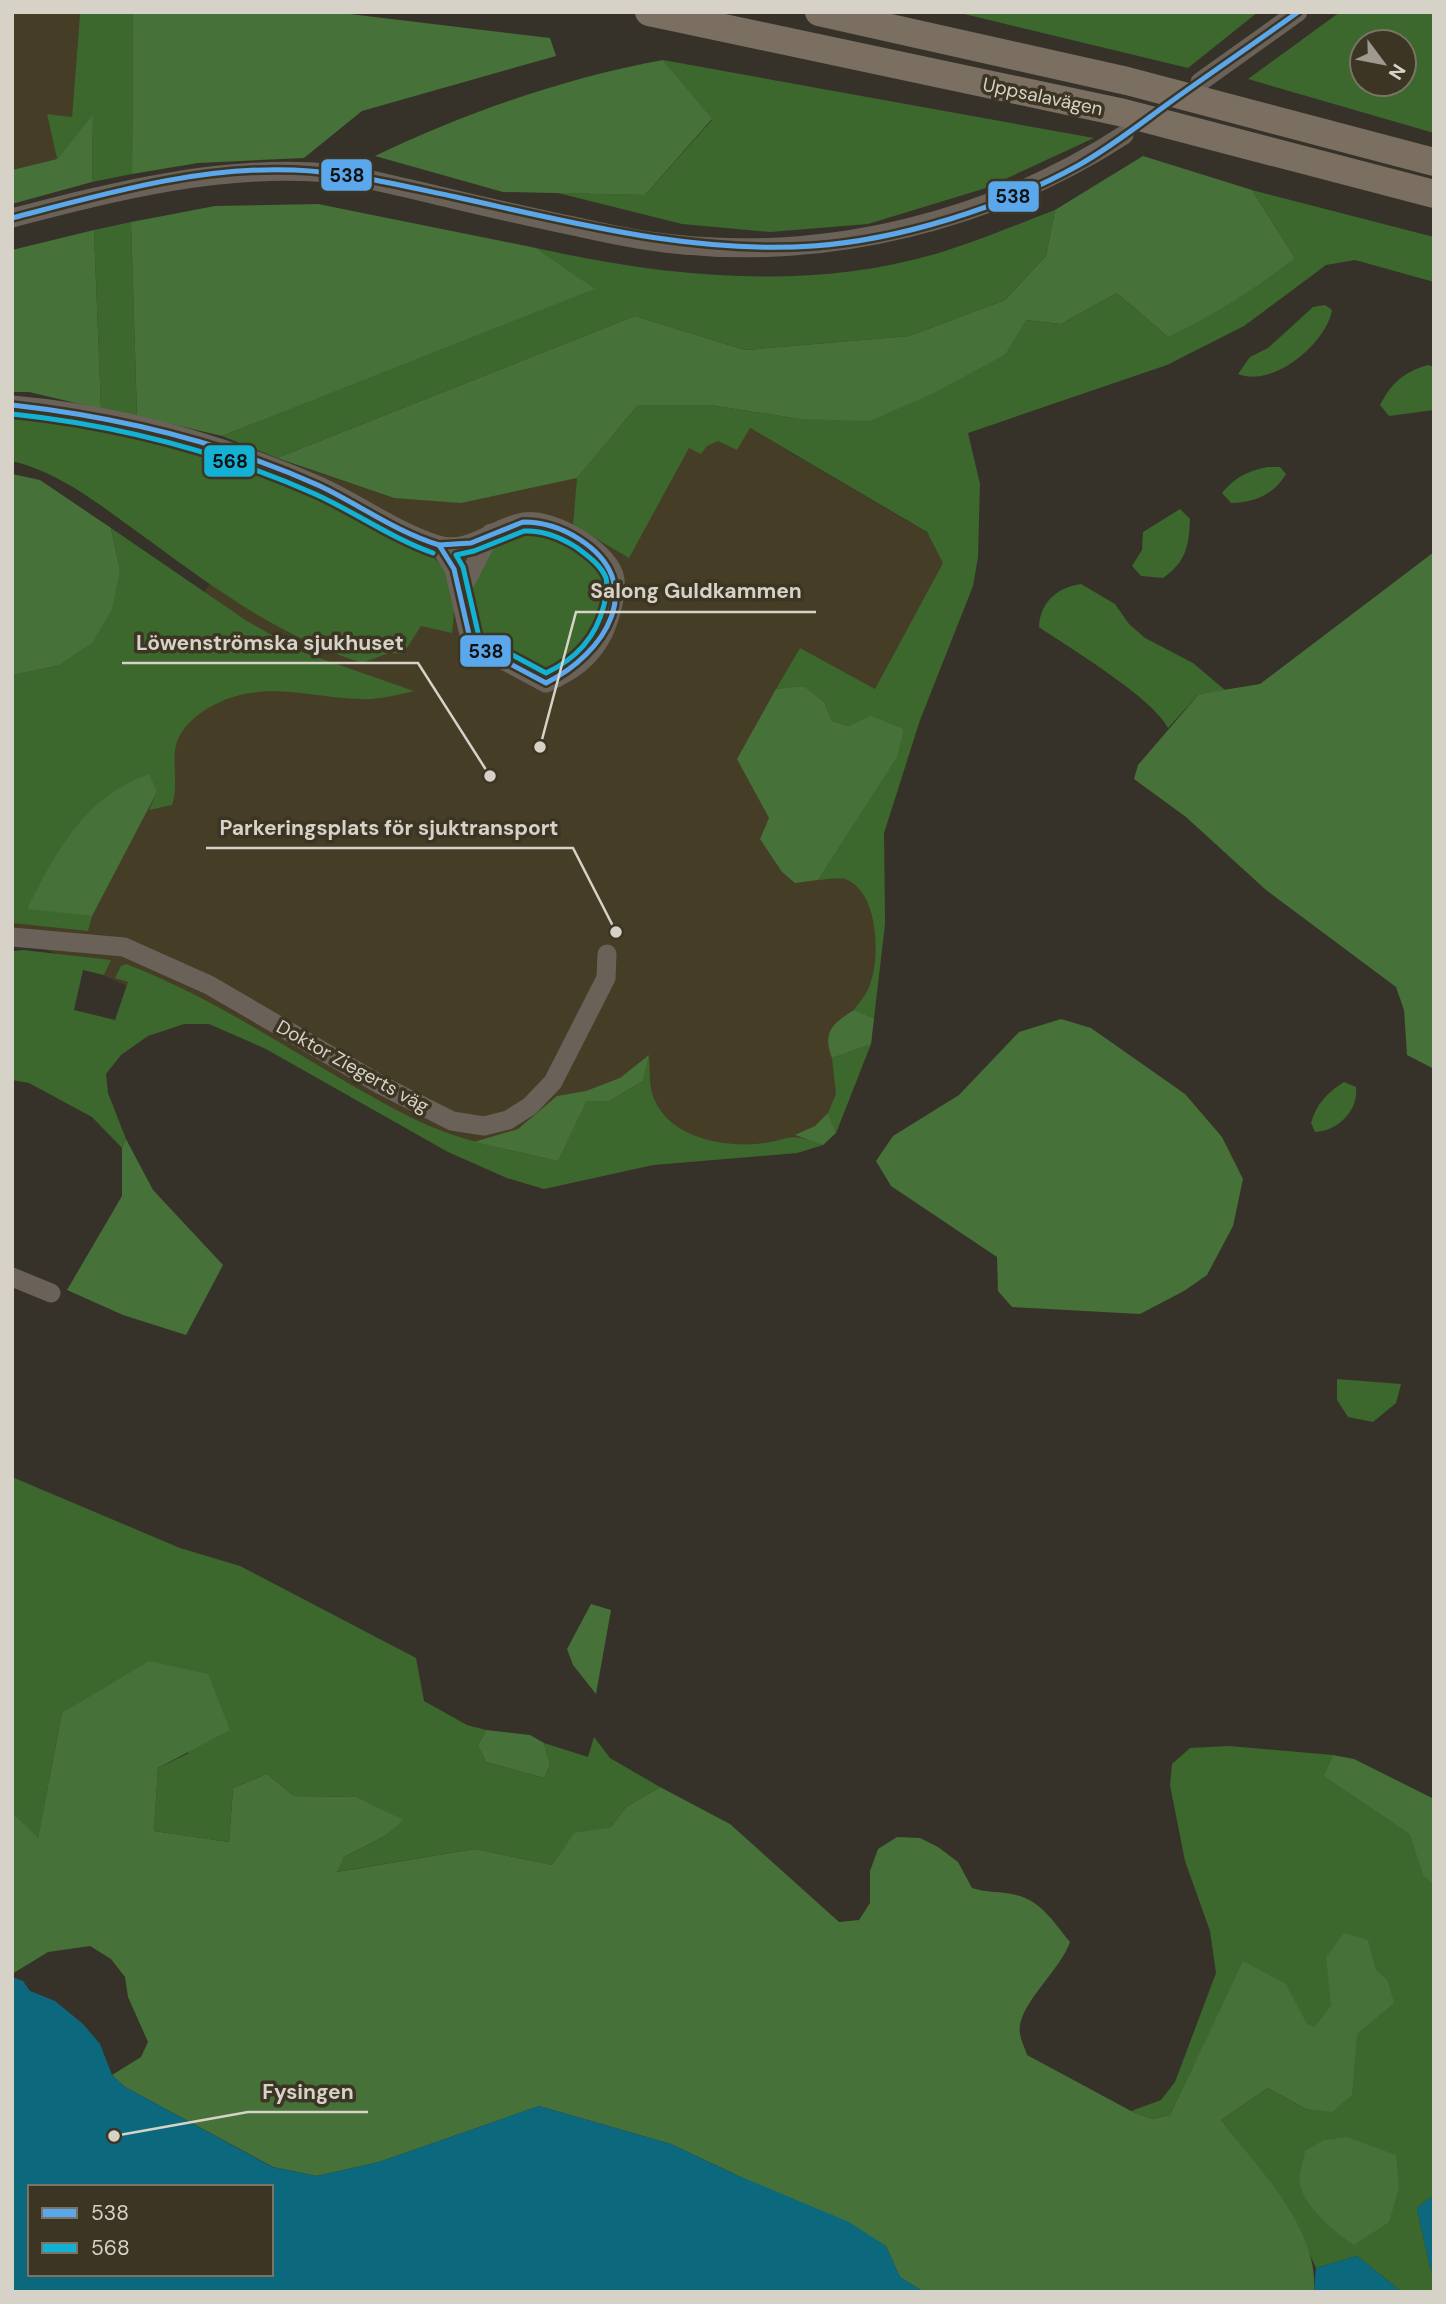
<svg xmlns="http://www.w3.org/2000/svg" width="1446" height="2304" font-family="'DM Sans',sans-serif">
	<style>
		.built { fill: #453d26 }
		.green { fill: #3c672d; fill-rule: evenodd }
		.forest { fill: #467138 }
		.water { fill: #0c697d; fill-rule: evenodd }
		.lines { fill: none; stroke-linecap: round; stroke-linejoin: round }
		.minor { stroke: #6a6259; stroke-width: 19 }
		.highway { stroke: #7a6f61; stroke-width: 28 }
		.bus-1-casing { stroke: #3c3523; stroke-width: 10 }
		.bus-2-casing { stroke: #3c3523; stroke-width: 10 }
		.bus-1 { stroke: #5aa8eb; stroke-width: 5 }
		.bus-2 { stroke: #13b2d5; stroke-width: 5 }
		.labels { text-anchor: middle; stroke-width: 7; stroke-linejoin: round; paint-order: stroke }
		.street-label { font-size: 19px; fill: #d6d2c7; stroke: #3c3523 }
		.leader { fill: none; stroke: #d6d2c7; stroke-width: 2.5 }
		.callout-dot { fill: #d6d2c7; stroke: #3c3523; stroke-width: 2.5 }
		.callout-label { font-size: 21px; text-anchor: middle; font-weight: bold; fill: #d6d2c7; stroke: #3c3523; stroke-width: 7; stroke-linejoin: round; paint-order: stroke }
		.line-badge { stroke: #3c3523; stroke-width: 2.5 }
		.pale-badge-label { font-size: 19px; text-anchor: middle; font-weight: bold; fill: #111 }
	</style>
	<rect width="100%" height="100%" fill="#363229"/>
	<g class="built">
		<path d="M 12,12 L 80,13 L 72,118 L 47,114 L 57,159 L 12,170 Z"/>
		<path d="M 710,405 L 926,532 L 973,586 L 920,720 L 884,833 L 885,924 L 871,1044 L 836,1133 L 823,1145 L 797,1153 L 653,1165 L 544,1189 L 507,1178 L 448,1152 L 266,1049 L 12,934 L 12,873 L 292,464 L 394,498 Z"/>
	</g>
	<g class="green">
		<path d="M 72,12 L 133,12 L 132,174 L 92,182 L 93,117 L 57,159 L 47,114 L 72,117 L 80,14 Z"/>
		<path d="M 956,12 L 1258,12 L 1188,68 Z"/>
		<path d="M 1340,12 L 1434,12 L 1434,133 L 1248,79 ZM 1362,42 L 1404,42 L 1404,84 L 1362,84 Z"/>
		<path d="M 663,60 L 1094,138 L 986,188 L 868,224 L 770,232 L 682,224 L 558,193 L 645,195 L 712,120 Z"/>
		<path d="M 1252,190 L 1434,237 L 1434,282 L 1355,260 L 1326,265 L 1244,326 L 1167,365 L 968,433 L 980,484 L 978,557 L 973,586 L 920,720 L 884,833 L 885,924 L 874,1018 L 854,1010 C 859,1003 866,995 869,987 C 881,959 879,891 845,879 C 837,877 826,880 818,880 L 896,757 L 904,729 L 871,717 L 848,726 L 832,721 L 824,702 L 804,686 L 776,689 L 800,648 L 875,689 L 943,563 L 927,532 L 750,428 L 737,450 L 718,441 L 707,446 L 701,454 L 689,448 L 629,558 L 573,525 L 577,478 L 638,405 L 710,405 L 800,419 L 1006,354 L 1025,320 L 1061,324 L 1117,293 L 1168,337 L 1295,258 Z"/>
		<path d="M 1055,210 L 1046,256 L 1005,300 L 909,336 L 745,350 L 635,316 L 277,458 L 222,436 L 594,289 L 536,248 C 670,278 818,293 951,249 C 986,238 1020,223 1055,210 Z"/>
		<path d="M 131,222 L 137,416 L 101,409 L 94,230 Z"/>
		<path d="M 1325,305 L 1332,310 C 1326,344 1273,388 1238,374 L 1250,357 L 1268,348 L 1313,307 Z"/>
		<path d="M 1428,365 L 1434,367 L 1434,410 L 1389,416 L 1380,405 C 1392,382 1404,372 1428,365 Z"/>
		<path d="M 12,416 C 95,425 182,439 260,472 C 294,486 327,503 361,519 C 390,533 433,546 448,576 C 457,593 454,615 452,633 L 421,626 L 403,654 L 389,653 L 362,663 C 281,637 218,591 150,541 C 106,510 65,474 12,461 Z"/>
		<path d="M 1268,467 L 1280,467 L 1286,474 C 1274,495 1253,503 1231,503 L 1222,493 C 1235,477 1248,471 1268,467 Z"/>
		<path d="M 1180,509 L 1190,519 C 1189,546 1186,562 1163,578 L 1141,576 L 1132,566 L 1142,550 L 1143,532 Z"/>
		<path d="M 111,528 L 247,621 L 302,652 L 414,691 C 397,695 378,700 361,699 C 309,698 262,679 214,705 C 200,712 186,723 179,737 C 169,757 180,782 172,805 L 149,810 L 157,792 L 27,908 L 92,916 L 88,931 L 12,923 L 12,675 L 57,666 L 120,570 Z"/>
		<path d="M 522,528 C 529,529 536,528 543,529 C 551,531 589,551 595,557 C 623,588 589,651 558,668 C 544,676 492,652 482,639 C 473,629 463,609 466,595 C 470,579 489,553 497,538 Z"/>
		<path d="M 1081,584 L 1115,604 L 1129,624 L 1145,638 L 1193,663 L 1225,690 L 1199,694 L 1168,728 C 1152,697 1071,649 1039,627 C 1040,602 1058,587 1081,584 Z"/>
		<path d="M 23,950 L 111,960 L 104,975 L 83,970 L 74,1010 L 115,1020 L 128,982 L 115,978 L 121,966 L 126,964 C 229,1003 316,1070 414,1119 C 459,1141 509,1150 558,1161 L 587,1101 L 609,1101 L 643,1081 L 649,1055 C 650,1067 649,1082 652,1093 C 664,1135 718,1147 756,1144 C 792,1141 784,1130 823,1145 L 797,1153 L 653,1165 L 544,1189 L 507,1178 L 448,1152 L 266,1049 L 209,1024 L 184,1024 L 148,1036 L 121,1055 L 106,1074 L 108,1093 L 126,1139 L 122,1148 L 92,1117 L 29,1083 L 12,1080 L 12,954 L 13,951 Z"/>
		<path d="M 871,1044 L 836,1133 L 828,1113 L 836,1094 L 832,1058 Z"/>
		<path d="M 1344,1082 L 1356,1087 C 1359,1110 1338,1131 1315,1132 L 1311,1123 C 1316,1104 1328,1092 1344,1082 Z"/>
		<path d="M 1337,1379 L 1401,1384 L 1396,1403 L 1373,1422 L 1348,1417 L 1337,1400 Z"/>
		<path d="M 12,1477 L 180,1548 L 240,1566 L 416,1658 L 424,1701 L 467,1725 L 486,1730 L 478,1746 L 486,1762 L 544,1778 L 550,1765 L 544,1743 L 588,1757 L 594,1737 L 610,1758 L 660,1787 L 626,1807 L 611,1827 L 574,1834 L 552,1865 L 475,1849 L 336,1872 L 344,1857 L 385,1836 L 403,1820 L 357,1797 L 294,1796 L 267,1774 L 233,1788 L 229,1842 L 154,1831 L 158,1768 L 189,1753 L 62,1713 L 38,1839 L 12,1812 Z"/>
		<path d="M 1229,1746 L 1333,1755 L 1326,1772 L 1434,1843 L 1434,2195 L 1417,2208 L 1430,2268 L 1434,2273 L 1434,2292 L 1402,2292 L 1357,2256 L 1316,2268 L 1289,2209 L 1221,2120 L 1268,2088 L 1306,2109 L 1226,1998 L 1170,2115 L 1152,2119 L 1131,2111 L 1161,2100 L 1175,2082 L 1216,1973 L 1210,1931 L 1185,1861 L 1170,1785 L 1172,1764 L 1190,1748 Z"/>
	</g>
	<g class="forest">
		<path d="M 133,12 L 333,12 L 550,38 L 556,56 L 362,111 L 304,158 L 198,163 L 132,174 Z"/>
		<path d="M 663,60 L 712,119 L 645,195 L 503,192 L 375,156 C 465,113 564,78 663,60 Z"/>
		<path d="M 93,115 L 92,182 L 12,204 L 12,170 L 57,159 Z"/>
		<path d="M 1143,156 L 1252,190 L 1295,258 C 1255,289 1214,315 1168,337 L 1117,293 L 1061,324 L 1026,320 L 1006,354 L 936,392 L 870,421 L 800,419 L 710,405 L 638,405 L 577,478 L 461,503 L 394,498 L 277,458 L 635,316 L 745,350 L 909,336 L 1005,300 L 1046,256 L 1055,210 Z"/>
		<path d="M 318,204 L 536,248 L 595,289 L 222,436 L 137,416 L 131,222 L 215,206 Z"/>
		<path d="M 94,230 L 101,409 L 29,392 L 12,392 L 12,250 Z"/>
		<path d="M 12,474 L 40,480 L 111,528 L 120,570 L 112,609 L 92,643 L 57,666 L 12,675 Z"/>
		<path d="M 1434,552 L 1434,1069 L 1407,1055 L 1404,1010 L 1396,987 L 1266,890 L 1186,817 L 1134,779 L 1138,765 L 1199,694 L 1260,684 Z"/>
		<path d="M 804,686 L 824,702 L 832,721 L 848,726 L 871,716 L 904,729 L 897,757 L 818,880 L 795,883 L 782,872 L 760,839 L 769,818 L 737,759 L 776,689 Z"/>
		<path d="M 149,774 L 157,792 L 92,916 L 27,909 C 58,850 82,799 149,774 Z"/>
		<path d="M 854,1010 L 874,1018 L 871,1044 L 832,1058 C 822,1032 832,1024 854,1010 Z"/>
		<path d="M 1061,1019 L 1091,1028 L 1185,1094 L 1222,1137 L 1243,1179 L 1233,1226 L 1207,1275 L 1184,1291 L 1140,1314 L 1012,1307 L 998,1291 L 997,1257 L 891,1186 L 876,1161 L 893,1136 L 959,1095 L 1019,1032 Z"/>
		<path d="M 649,1055 L 643,1081 L 609,1101 L 587,1101 L 558,1161 L 474,1142 L 518,1129 L 557,1096 L 586,1091 L 620,1078 Z"/>
		<path d="M 828,1113 L 836,1133 L 823,1145 L 795,1135 L 815,1126 Z"/>
		<path d="M 126,1139 L 153,1190 L 223,1265 L 186,1335 L 123,1315 L 67,1290 L 122,1196 L 122,1148 Z"/>
		<path d="M 591,1604 L 611,1610 L 596,1694 L 573,1665 L 567,1649 Z"/>
		<path d="M 149,1661 L 208,1674 L 230,1730 L 158,1768 L 154,1831 L 229,1842 L 233,1788 L 267,1774 L 294,1796 L 357,1797 L 404,1820 L 385,1836 L 344,1857 L 337,1872 L 475,1849 L 552,1865 L 574,1833 L 611,1827 L 626,1807 L 660,1787 L 730,1824 L 839,1922 L 859,1920 L 870,1903 L 870,1871 L 878,1849 L 897,1837 L 920,1838 L 938,1847 L 958,1862 L 972,1888 C 987,1893 1001,1891 1016,1895 C 1042,1901 1054,1923 1070,1942 C 1061,1970 1015,2007 1020,2034 C 1021,2041 1025,2048 1027,2055 L 1131,2111 L 1152,2119 L 1170,2115 L 1243,1961 L 1286,1984 L 1307,2024 L 1315,2027 L 1331,2005 L 1326,1957 L 1344,1933 L 1368,1940 L 1376,1970 L 1388,1981 L 1394,2003 L 1357,2034 L 1352,2095 L 1332,2112 L 1306,2109 L 1268,2088 L 1221,2120 C 1258,2169 1319,2227 1314,2292 L 924,2292 L 900,2277 L 886,2246 L 671,2144 L 539,2106 L 379,2162 L 317,2176 L 273,2167 L 125,2087 L 112,2075 L 141,2057 L 148,2042 L 128,1997 L 125,1977 L 111,1959 L 90,1946 L 48,1952 L 12,1974 L 12,1812 L 38,1838 L 62,1713 Z"/>
		<path d="M 486,1730 L 530,1735 L 544,1743 L 550,1765 L 544,1778 L 486,1762 L 478,1746 Z"/>
		<path d="M 1333,1755 L 1354,1759 L 1434,1799 L 1434,1885 L 1423,1875 L 1410,1834 L 1324,1776 Z"/>
		<path d="M 1347,2137 L 1396,2155 L 1399,2188 L 1389,2222 L 1354,2245 C 1336,2234 1303,2205 1300,2184 C 1298,2174 1304,2160 1305,2151 L 1324,2140 Z"/>
	</g>
	<g class="water">
		<path d="M 12,1977 L 23,1981 L 30,1991 L 55,2001 L 83,2024 L 100,2044 L 112,2075 L 125,2087 L 272,2167 L 317,2176 L 379,2162 L 539,2106 L 671,2144 L 732,2173 L 849,2222 L 886,2246 L 900,2277 L 924,2292 L 12,2292 ZM 30,2187 L 271,2187 L 271,2274 L 30,2274 Z"/>
		<path d="M 1434,2195 L 1434,2273 L 1430,2268 L 1417,2208 Z"/>
		<path d="M 1357,2256 L 1402,2292 L 1314,2292 L 1316,2268 Z"/>
	</g>
	<g class="lines">
		<g class="minor">
			<path d="M 1200,82 L 1298,12"/>
			<path d="M 12,218 C 116,191 221,164 330,173 C 358,176 387,184 415,190 C 469,203 523,216 578,227 C 609,234 642,241 674,244 C 830,261 993,220 1124,135"/>
			<path d="M 12,405 C 117,414 223,444 319,486 C 359,504 396,532 438,545 C 469,554 493,528 523,522 C 550,517 605,548 614,575 C 619,590 610,618 604,632 C 591,659 572,671 546,683 L 471,643 L 454,569 L 439,545"/>
			<path d="M 461,591 L 491,533"/>
			<path d="M 12,937 L 124,947 L 209,985 L 381,1085 L 452,1121 L 484,1126 L 508,1120 L 530,1106 L 553,1082 L 606,978 L 607,954"/>
			<path d="M 12,1277 L 51,1293"/>
		</g>
		<g class="highway">
			<path d="M 649,12 L 1124,113 L 1434,194"/>
			<path d="M 819,12 L 1127,81 L 1434,162"/>
		</g>
		<g class="bus-1-casing">
			<g id="bus-1">
				<path d="M 12,218 C 104,194 198,166 294,170 C 348,172 403,186 456,197 C 574,223 691,254 813,246 C 899,240 1004,207 1079,165 C 1111,147 1140,124 1169,103 C 1212,72 1255,43 1298,12"/>
				<path d="M 12,405 C 118,417 223,442 320,486 C 360,505 396,532 439,545"/>
				<path d="M 523,522 C 543,522 562,528 579,539 C 650,584 605,654 546,683 L 471,643 L 454,569 L 439,545 L 471,543 Z"/>
			</g>
		</g>
		<g class="bus-2-casing">
			<g id="bus-2">
				<path d="M 12,414 C 117,425 218,451 315,494 C 355,512 391,538 433,553"/>
				<path d="M 524,531 C 543,530 560,537 576,547 C 587,555 601,565 606,578 C 608,586 606,597 604,605 C 596,638 576,659 546,673 L 479,637 L 463,567 L 456,555 L 474,551 Z"/>
			</g>
		</g>
		<use href="#bus-1" class="bus-1"/>
		<use href="#bus-2" class="bus-2"/>
	</g>
	<g class="labels">
		<g class="street-label">
			<text transform="translate(1043 96) rotate(12)" y="7">Uppsalavägen</text>
			<text transform="translate(353 1066) rotate(29)" y="7">Doktor Ziegerts väg</text>
		</g>
	</g>
	<path class="leader" d="M540 747L576 612H816M490 776L418 663H122M616 932L573 848H206M114 2136L248 2112H368"/>
	<g class="callout-dot">
		<circle cx="540" cy="747" r="7"/>
		<circle cx="490" cy="776" r="7"/>
		<circle cx="616" cy="932" r="7"/>
		<circle cx="114" cy="2136" r="7"/>
	</g>
	<g class="callout-label">
		<text x="696" y="598">Salong Guldkammen</text>
		<text x="270" y="650">Löwenströmska sjukhuset</text>
		<text x="389" y="835">Parkeringsplats för sjuktransport</text>
		<text x="308" y="2099">Fysingen</text>
	</g>
	<g class="line-badge">
		<rect x="320" y="158" width="53" height="34" rx="7" fill="#5aa8eb"/>
		<rect x="987" y="180" width="53" height="33" rx="7" fill="#5aa8eb"/>
		<rect x="203" y="444" width="53" height="34" rx="7" fill="#13b2d5"/>
		<rect x="459" y="634" width="53" height="34" rx="7" fill="#5aa8eb"/>
	</g>
	<g class="pale-badge-label">
		<text x="347" y="182">538</text>
		<text x="1013" y="203">538</text>
		<text x="230" y="468">568</text>
		<text x="486" y="658">538</text>
	</g>
	<rect width="1446" height="2304" fill="none" stroke="#d6d2c7" stroke-width="28"/>
	<rect x="28" y="2185" width="245" height="91" fill="#3c3523" stroke="#7a7465" stroke-width="2"/>
	<rect x="42" y="2208" width="35" height="10" fill="#5aa8eb" stroke="#7a7465" stroke-width="2"/>
	<text x="91" y="2220" font-size="21" fill="#d6d2c7">538</text>
	<rect x="42" y="2243" width="35" height="10" fill="#13b2d5" stroke="#7a7465" stroke-width="2"/>
	<text x="91" y="2255" font-size="21" fill="#d6d2c7">568</text>
	<g transform="translate(1383 63) rotate(122)"><circle r="33" fill="#3c3523" stroke="#7a7465" stroke-width="2"/>
	<path d="M0-5L12 26L0 18L-12 26Z" fill="#9e9a90"/>
	<text y="-10" font-size="19" font-weight="bold" text-anchor="middle" fill="#d6d2c7">N</text>
	</g>
</svg>
